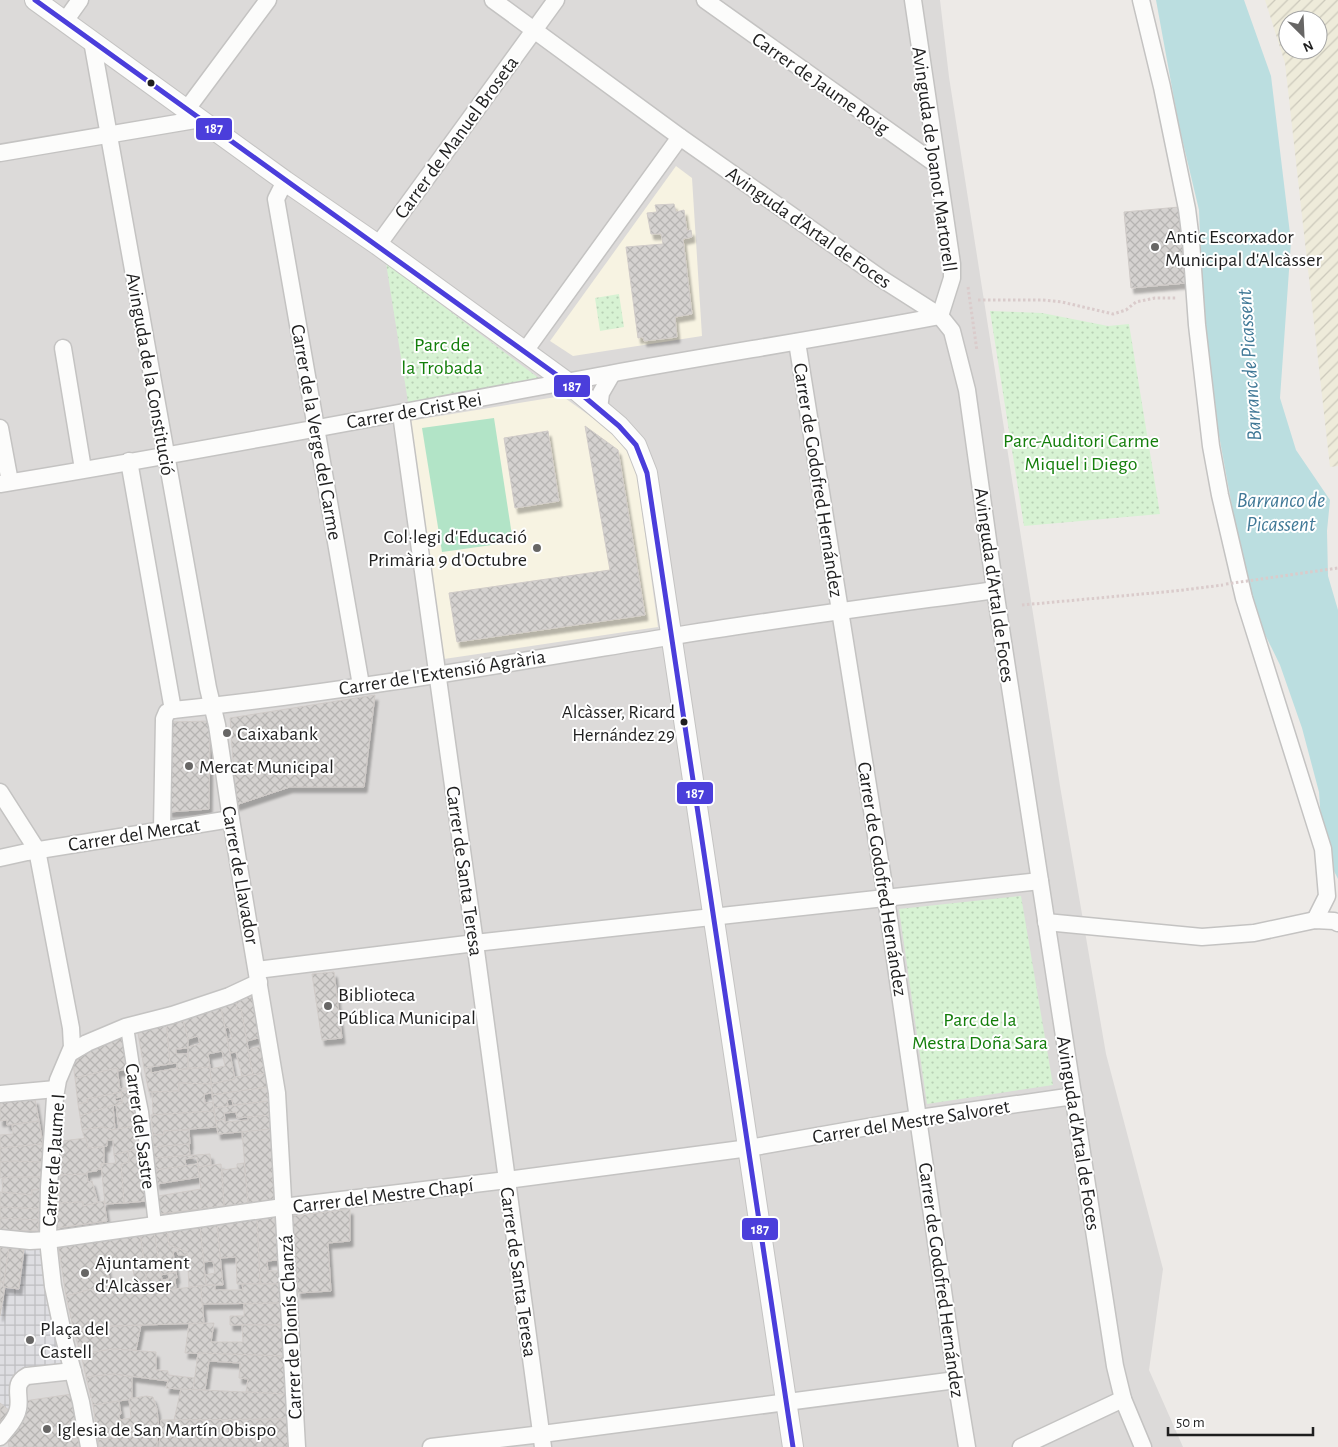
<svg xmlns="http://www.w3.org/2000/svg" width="1338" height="1447" font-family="'Alegreya Sans',sans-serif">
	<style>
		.residential { fill: #dcdad9 }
		.education { fill: #f7f3e2 }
		.farmland { fill: url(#farmland-furrows); fill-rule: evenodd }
		.park { fill: url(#park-dots) }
		.pitch { fill: #b2e4c7 }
		.parking { fill: #dddcdb }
		.plaza { fill: url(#plaza-grid) }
		.water { fill: #bbdee0 }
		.building { fill: url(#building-cross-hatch); stroke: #d0cbc8; filter: url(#shadow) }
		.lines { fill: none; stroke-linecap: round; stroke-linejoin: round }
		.pedestrian-casing { stroke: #c4c3c2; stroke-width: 15 }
		.minor-casing { stroke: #c4c3c2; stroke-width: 19 }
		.tertiary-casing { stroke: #c4c3c2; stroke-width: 22 }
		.path { stroke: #dacbcb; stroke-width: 3; stroke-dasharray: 2.5 2.5; stroke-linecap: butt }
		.pedestrian { stroke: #fcfcfb; stroke-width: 12 }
		.minor { stroke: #fcfcfb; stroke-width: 16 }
		.tertiary { stroke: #fcfcfb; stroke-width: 20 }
		.path-bridge { stroke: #dacbcb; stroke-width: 3; stroke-dasharray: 2.5 2.5; stroke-linecap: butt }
		.bus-1-casing { stroke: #fff; stroke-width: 9 }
		.bus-1 { stroke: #4b3edb; stroke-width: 5 }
		.bus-dot { fill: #1f1f1f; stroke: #fff; stroke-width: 2 }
		.poi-dot { fill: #676665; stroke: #fff; stroke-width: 2 }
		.labels { text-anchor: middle; stroke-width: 4; stroke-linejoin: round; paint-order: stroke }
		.bus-label { font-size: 19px; fill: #1f1f1f; stroke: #fff; text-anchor: end }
		.street-label { font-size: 20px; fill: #1f1f1f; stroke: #fff }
		.poi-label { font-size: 20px; fill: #1f1f1f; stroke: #fff; text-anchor: start }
		.park-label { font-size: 20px; fill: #137e0b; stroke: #fff }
		.water-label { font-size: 21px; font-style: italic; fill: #417997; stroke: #fff }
		.line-badge { stroke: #fff; stroke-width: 2 }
		.badge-label { font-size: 14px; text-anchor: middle; font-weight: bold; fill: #fff }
	</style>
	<defs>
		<pattern id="farmland-furrows" width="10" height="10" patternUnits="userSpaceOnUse" patternTransform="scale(1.25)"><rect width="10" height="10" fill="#eeebda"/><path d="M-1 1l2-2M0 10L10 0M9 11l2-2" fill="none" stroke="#ccc9bb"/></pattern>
		<pattern id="park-dots" width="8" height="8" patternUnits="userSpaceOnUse" patternTransform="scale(1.25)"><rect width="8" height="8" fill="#d7f2d3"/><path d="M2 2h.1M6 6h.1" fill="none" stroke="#b8cfb5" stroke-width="1.8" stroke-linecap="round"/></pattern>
		<pattern id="plaza-grid" width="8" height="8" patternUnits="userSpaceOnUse" patternTransform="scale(1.25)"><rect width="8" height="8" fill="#dedee2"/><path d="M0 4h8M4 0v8" fill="none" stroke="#bebec1"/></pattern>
		<pattern id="building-cross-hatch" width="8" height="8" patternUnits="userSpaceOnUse" patternTransform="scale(1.25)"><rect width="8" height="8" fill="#d5d2d0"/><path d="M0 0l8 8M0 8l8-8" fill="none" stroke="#b6b4b2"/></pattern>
		<filter id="shadow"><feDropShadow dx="3" dy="5.5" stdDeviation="1" flood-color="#0004"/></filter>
	</defs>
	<rect width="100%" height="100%" fill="#edeae7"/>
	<path class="residential" d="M 0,0 L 940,0 L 949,77 L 1060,786 L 1106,1054 L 1163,1269 L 1149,1370 L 1183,1447 L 0,1447 Z"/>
	<g class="education">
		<path d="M 676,166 L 692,178 L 702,336 L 573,356 L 550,341 Z"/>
		<path d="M 562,396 L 607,428 L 626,450 L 636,469 L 658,627 L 444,659 L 409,421 Z"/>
	</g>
	<path class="farmland" d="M 1265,0 L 1338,0 L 1338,466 L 1330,467 L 1285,63 ZM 1288,20 L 1318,20 L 1318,50 L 1288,50 Z"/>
	<g class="park">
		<path d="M 386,263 L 540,379 L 408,402 Z"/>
		<path d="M 619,294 L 624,327 L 600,331 L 595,298 Z"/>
		<path d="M 990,311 L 1042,313 L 1108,326 L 1129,324 L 1160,514 L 1024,526 Z"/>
		<path d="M 1021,896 L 1053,1085 L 927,1104 L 899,909 Z"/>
	</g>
	<path class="pitch" d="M 494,418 L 513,542 L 442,552 L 422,428 Z"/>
	<path class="parking" d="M 161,466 L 203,698 L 178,701 L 137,468 Z"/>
	<path class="plaza" d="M 24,1247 L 44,1247 L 43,1277 L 57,1328 L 62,1363 L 59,1366 L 20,1371 L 13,1375 L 11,1382 L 13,1395 L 10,1411 L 0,1403 L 0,1316 L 5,1287 L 19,1288 Z"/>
	<path class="water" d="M 1156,0 L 1244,0 L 1271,76 L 1291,242 L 1280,398 L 1296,450 L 1330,500 L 1327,531 L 1328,576 L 1338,610 L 1338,879 L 1323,849 L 1319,792 L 1302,728 L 1280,665 L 1257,618 L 1239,545 L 1210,386 L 1203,313 L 1199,210 L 1179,126 Z"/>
	<g class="building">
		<path d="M 674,204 L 676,212 L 684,210 L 687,231 L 691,230 L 692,237 L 683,239 L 692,314 L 675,317 L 677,337 L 644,341 L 643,337 L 638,338 L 626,247 L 663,244 L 661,234 L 651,234 L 647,213 L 657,212 L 655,205 Z"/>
		<path d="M 1179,207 L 1186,283 L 1131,288 L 1124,212 Z"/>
		<path d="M 585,426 L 618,450 L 645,615 L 457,642 L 449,593 L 610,570 Z"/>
		<path d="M 548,431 L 559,501 L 515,508 L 504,438 Z"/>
		<path d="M 375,695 L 364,787 L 290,787 L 236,805 L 230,718 Z"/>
		<path d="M 210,721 L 209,809 L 169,812 L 170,722 Z"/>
		<path d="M 334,972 L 342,1038 L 322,1040 L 312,974 Z"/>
		<path d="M 251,991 L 262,1037 L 247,1041 L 241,1009 L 237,1010 L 235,997 Z"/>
		<path d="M 235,997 L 237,1010 L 241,1009 L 253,1075 L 242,1076 L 236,1052 L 230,1053 L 227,1039 L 232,1038 L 229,1027 L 225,1028 L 220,1003 Z"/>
		<path d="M 220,1003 L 235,1079 L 211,1084 L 210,1069 L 225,1066 L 222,1051 L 208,1054 L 210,1067 L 188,1068 L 188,1047 L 200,1044 L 198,1036 L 188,1039 L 182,1017 Z"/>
		<path d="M 182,1017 L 188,1039 L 188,1048 L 176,1049 L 176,1054 L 188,1054 L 188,1068 L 177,1070 L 177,1063 L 170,1064 L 166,1021 Z"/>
		<path d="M 166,1021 L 170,1064 L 144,1068 L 137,1027 Z"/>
		<path d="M 124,1032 L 130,1069 L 117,1071 L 117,1068 L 75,1078 L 72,1056 Z"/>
		<path d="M 265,1045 L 267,1073 L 253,1075 L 248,1050 Z"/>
		<path d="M 151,1067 L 151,1073 L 177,1068 L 177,1070 L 210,1067 L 211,1084 L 179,1083 L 179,1091 L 149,1092 L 144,1068 Z"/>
		<path d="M 117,1068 L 120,1089 L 133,1086 L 134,1090 L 87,1099 L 88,1102 L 78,1104 L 75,1078 Z"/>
		<path d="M 267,1073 L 268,1087 L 212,1095 L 211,1084 L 235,1079 L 235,1077 Z"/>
		<path d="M 179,1083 L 211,1084 L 212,1093 L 204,1094 L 205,1103 L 213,1102 L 214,1111 L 153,1115 L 152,1092 L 179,1091 Z"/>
		<path d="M 268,1087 L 270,1101 L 233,1105 L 232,1099 L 227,1100 L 228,1106 L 214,1108 L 212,1095 Z"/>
		<path d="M 134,1090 L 139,1125 L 119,1129 L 116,1105 L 122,1103 L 121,1092 Z"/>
		<path d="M 121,1092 L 122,1097 L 115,1098 L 116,1101 L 122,1100 L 122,1103 L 80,1116 L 78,1104 L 88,1102 L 87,1099 Z"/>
		<path d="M 35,1099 L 39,1121 L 7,1125 L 7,1120 L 0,1121 L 0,1101 Z"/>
		<path d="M 270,1101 L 271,1115 L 237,1118 L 236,1112 L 224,1113 L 225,1119 L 216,1121 L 214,1108 Z"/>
		<path d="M 113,1105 L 115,1129 L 112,1130 L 103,1127 L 82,1130 L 80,1116 Z"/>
		<path d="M 214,1111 L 217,1127 L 164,1131 L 164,1135 L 153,1135 L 151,1115 Z"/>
		<path d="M 271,1115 L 272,1129 L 218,1134 L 216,1121 L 225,1119 L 225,1122 L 248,1120 L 248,1117 Z"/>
		<path d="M 39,1121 L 43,1144 L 0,1148 L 0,1135 L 13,1134 L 12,1125 Z"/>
		<path d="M 139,1125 L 143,1148 L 114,1155 L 113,1140 L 107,1140 L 107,1146 L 88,1148 L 82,1130 L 103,1127 L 112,1130 Z"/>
		<path d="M 272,1129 L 275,1200 L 248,1203 L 242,1132 Z"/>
		<path d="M 189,1130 L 190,1144 L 153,1147 L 153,1135 L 164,1135 L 164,1131 Z"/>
		<path d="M 86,1138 L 88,1148 L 104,1147 L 104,1164 L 101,1164 L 102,1169 L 97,1169 L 97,1171 L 87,1172 L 87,1174 L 60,1175 L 62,1141 Z"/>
		<path d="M 43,1144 L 42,1162 L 0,1162 L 0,1148 Z"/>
		<path d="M 189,1144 L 190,1155 L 154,1158 L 153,1147 Z"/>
		<path d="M 143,1148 L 147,1201 L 124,1203 L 121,1164 L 129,1162 L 128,1151 Z"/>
		<path d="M 128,1151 L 129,1162 L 121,1164 L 124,1203 L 105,1204 L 101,1164 L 116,1163 L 114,1155 Z"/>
		<path d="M 210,1154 L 211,1165 L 198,1167 L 197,1157 L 185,1159 L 186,1166 L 155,1170 L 154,1158 Z"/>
		<path d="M 12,1161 L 42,1162 L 41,1177 L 0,1178 L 0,1162 Z"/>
		<path d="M 244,1163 L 248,1203 L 224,1206 L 222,1170 L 237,1168 L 237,1164 Z"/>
		<path d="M 198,1164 L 200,1177 L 157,1184 L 155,1170 Z"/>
		<path d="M 221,1164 L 224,1206 L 159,1214 L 158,1196 L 201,1189 L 198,1167 Z"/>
		<path d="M 87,1174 L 88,1182 L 92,1181 L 98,1203 L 83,1206 L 83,1202 L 59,1203 L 60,1175 Z"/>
		<path d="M 11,1177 L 41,1177 L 41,1190 L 32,1190 L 32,1195 L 2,1192 L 3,1178 Z"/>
		<path d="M 32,1190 L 41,1190 L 39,1209 L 0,1207 L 0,1192 L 32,1195 Z"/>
		<path d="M 104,1201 L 107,1221 L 57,1228 L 59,1203 L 83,1202 L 83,1206 Z"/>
		<path d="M 0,1207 L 39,1209 L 39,1220 L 0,1218 Z"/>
		<path d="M 350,1209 L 350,1241 L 328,1243 L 331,1291 L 298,1293 L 292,1216 Z"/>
		<path d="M 275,1216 L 278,1260 L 267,1261 L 268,1271 L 279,1271 L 280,1284 L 260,1284 L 257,1219 Z"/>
		<path d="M 0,1218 L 39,1220 L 38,1231 L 0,1230 Z"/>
		<path d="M 257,1219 L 260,1284 L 237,1284 L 236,1257 L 220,1258 L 217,1224 Z"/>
		<path d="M 217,1224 L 223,1285 L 206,1285 L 205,1275 L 215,1273 L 213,1261 L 203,1262 L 200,1226 Z"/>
		<path d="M 200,1226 L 206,1285 L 189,1287 L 187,1252 L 169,1245 L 167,1230 Z"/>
		<path d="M 167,1230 L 169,1245 L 187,1252 L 187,1255 L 178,1255 L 177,1251 L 173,1252 L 176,1272 L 161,1275 L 154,1232 Z"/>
		<path d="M 154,1232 L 162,1280 L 169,1279 L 168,1274 L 176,1272 L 177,1278 L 175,1278 L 176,1289 L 148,1292 L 140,1233 Z"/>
		<path d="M 140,1233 L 147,1283 L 135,1284 L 132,1260 L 107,1263 L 110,1287 L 88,1290 L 66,1296 L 58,1244 Z"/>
		<path d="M 0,1247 L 9,1248 L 4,1282 L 0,1282 Z"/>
		<path d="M 9,1248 L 24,1249 L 19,1289 L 3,1287 Z"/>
		<path d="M 0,1282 L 4,1282 L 3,1287 L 5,1287 L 0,1316 Z"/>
		<path d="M 147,1283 L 148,1292 L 201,1286 L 204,1323 L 112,1326 L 74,1332 L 66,1296 L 88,1290 L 128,1285 L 131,1295 L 142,1293 L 141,1284 Z"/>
		<path d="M 242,1284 L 280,1284 L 281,1303 L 202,1304 L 201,1286 L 215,1285 L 215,1290 L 243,1290 Z"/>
		<path d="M 281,1303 L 283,1325 L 230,1325 L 230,1316 L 244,1316 L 244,1304 Z"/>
		<path d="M 214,1323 L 211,1342 L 243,1342 L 242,1325 L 283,1325 L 285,1356 L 185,1353 L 189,1324 Z"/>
		<path d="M 141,1325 L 136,1350 L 113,1349 L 81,1354 L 74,1332 L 97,1327 Z"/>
		<path d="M 113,1349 L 156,1352 L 156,1370 L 168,1371 L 168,1375 L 195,1378 L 193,1390 L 166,1388 L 168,1381 L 114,1374 L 86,1377 L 81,1354 Z"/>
		<path d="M 198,1353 L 285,1356 L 286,1394 L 246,1392 L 248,1379 L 239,1378 L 240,1363 L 209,1361 L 205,1390 L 193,1390 Z"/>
		<path d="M 114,1374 L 132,1377 L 132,1399 L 93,1405 L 86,1377 Z"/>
		<path d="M 181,1389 L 286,1394 L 287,1419 L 174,1420 Z"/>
		<path d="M 72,1394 L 80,1447 L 9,1447 L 8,1441 L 26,1417 L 24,1401 Z"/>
		<path d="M 146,1396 L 153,1397 L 157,1409 L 159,1429 L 98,1440 L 93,1405 L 119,1401 L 121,1414 L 119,1415 L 120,1420 L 131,1418 L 129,1399 Z"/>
		<path d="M 0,1403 L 10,1411 L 0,1425 Z"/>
		<path d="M 287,1419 L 288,1447 L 159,1447 L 161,1420 Z"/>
		<path d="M 158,1430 L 157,1447 L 99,1447 L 98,1440 Z"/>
	</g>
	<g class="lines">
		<g class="pedestrian-casing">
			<path id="pedestrian" d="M 127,1027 L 134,1073 L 142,1112 L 155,1225"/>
		</g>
		<g class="minor-casing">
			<g id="minor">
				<path d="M 493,0 L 680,137 L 882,279 L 940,316 L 952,331 L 967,390 L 995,590 L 1115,1366 L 1123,1399 L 1143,1447"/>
				<path d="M 705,0 L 937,165"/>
				<path d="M 913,0 L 952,264 L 952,278 L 940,316"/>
				<path d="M 1141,0 L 1162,87 L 1187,209 L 1191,241 L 1197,325 L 1211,446 L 1220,495 L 1244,598 L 1323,849 L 1327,896 L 1315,920"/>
				<path d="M 65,21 L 80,0"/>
				<path d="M 92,41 L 208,688 L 217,725 L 231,819 L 277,1093 L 297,1447"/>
				<path d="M 187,109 L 268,0"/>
				<path d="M 0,153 L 201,119"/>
				<path d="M 285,181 L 276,199 L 361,685"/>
				<path d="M 378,245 L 556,0"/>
				<path d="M 797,342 L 886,898 L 956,1380 L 967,1447"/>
				<path d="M 63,348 L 83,469"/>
				<path d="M 525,351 L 680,137"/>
				<path d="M 599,409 L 601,393 L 612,374"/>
				<path d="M 401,414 L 475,943 L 543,1447"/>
				<path d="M 0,428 L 10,482"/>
				<path d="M 129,461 L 173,710"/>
				<path d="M 0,484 C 204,451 406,411 609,374 C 719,354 830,337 940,316"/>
				<path d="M 0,792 L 37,850 L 71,1028 L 72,1047 L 58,1080 L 55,1097 L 49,1187 L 48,1240 L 53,1286 L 64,1338 L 81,1402 L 89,1447"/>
				<path d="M 162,829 L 164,719 L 167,712 L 173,710 C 339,693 504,664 668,637 C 777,619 886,605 995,590"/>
				<path d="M 0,858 L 27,852 L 231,819"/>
				<path d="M 1046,922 L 1202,937 L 1254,933 L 1315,920 L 1334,921 L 1338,923"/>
				<path d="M 257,970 L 475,943 L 1040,881"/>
				<path d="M 70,1053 L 87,1043 L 125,1027 L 172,1015 L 229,996 L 259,982"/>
				<path d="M 0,1094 L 56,1089"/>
				<path d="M 0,1238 L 30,1241 L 48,1240 L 283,1207 L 507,1180 L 749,1148 L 919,1118 L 1074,1096"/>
				<path d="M 0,1437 C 7,1429 16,1419 18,1409 C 21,1395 12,1384 27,1376 L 73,1371"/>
				<path d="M 431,1447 L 542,1434 L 956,1380"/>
				<path d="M 1021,1447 L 1123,1399"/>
			</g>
		</g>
		<g class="tertiary-casing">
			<path id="tertiary" d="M 35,0 L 285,181 L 378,245 L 568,383 L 619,426 L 636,445 L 647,473 L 793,1447"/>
		</g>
		<g class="path">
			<path d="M 968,287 L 977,351"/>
			<path d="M 978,300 L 1043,300 L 1062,302 L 1113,314 L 1126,310 L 1136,302 L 1155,298 L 1177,298"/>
			<path d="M 1022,605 L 1175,591 L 1223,585"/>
		</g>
		<use href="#pedestrian" class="pedestrian"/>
		<use href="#minor" class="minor"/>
		<use href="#tertiary" class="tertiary"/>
		<path class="path-bridge" d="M 1226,584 L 1338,568"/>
		<g class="bus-1-casing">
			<path id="bus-1" d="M 35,0 L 568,383 L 619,426 L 636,445 L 647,473 L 793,1447"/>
		</g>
		<use href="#bus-1" class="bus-1"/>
	</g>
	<g class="bus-dot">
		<circle cx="151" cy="83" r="4.5"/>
		<circle cx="684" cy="722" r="4.5"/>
	</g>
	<g class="poi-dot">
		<circle cx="1155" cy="247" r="5"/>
		<circle cx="537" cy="548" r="5"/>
		<circle cx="227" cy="733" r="5"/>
		<circle cx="189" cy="766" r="5"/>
		<circle cx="328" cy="1006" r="5"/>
		<circle cx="85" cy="1273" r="5"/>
		<circle cx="30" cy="1340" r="5"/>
		<circle cx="47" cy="1429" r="5"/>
	</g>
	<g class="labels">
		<g class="bus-label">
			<text x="675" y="718">Alcàsser, Ricard<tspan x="675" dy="23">Hernández 29</tspan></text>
		</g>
		<g class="street-label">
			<text transform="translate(821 83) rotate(35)" y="7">Carrer de Jaume Roig</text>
			<text transform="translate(456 137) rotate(-54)" y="7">Carrer de Manuel Broseta</text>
			<text transform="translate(935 159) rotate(82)" y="7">Avinguda de Joanot Martorell</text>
			<text transform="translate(809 227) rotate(35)" y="7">Avinguda d'Artal de Foces</text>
			<text transform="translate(151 374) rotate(80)" y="7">Avinguda de la Constitució</text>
			<text transform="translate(414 410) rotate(-10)" y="7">Carrer de Crist Rei</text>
			<text transform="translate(317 432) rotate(80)" y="7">Carrer de la Verge del Carme</text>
			<text transform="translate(819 480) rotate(81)" y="7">Carrer de Godofred Hernández</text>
			<text transform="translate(995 585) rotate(82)" y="7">Avinguda d'Artal de Foces</text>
			<text transform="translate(442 672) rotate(-9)" y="7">Carrer de l'Extensió Agrària</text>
			<text transform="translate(134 834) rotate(-9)" y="7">Carrer del Mercat</text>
			<text transform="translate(465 871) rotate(82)" y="7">Carrer de Santa Teresa</text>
			<text transform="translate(241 875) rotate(80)" y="7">Carrer de Llavador</text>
			<text transform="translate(883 879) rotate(81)" y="7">Carrer de Godofred Hernández</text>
			<text transform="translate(911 1121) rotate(-9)" y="7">Carrer del Mestre Salvoret</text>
			<text transform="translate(141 1126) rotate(82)" y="7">Carrer del Sastre</text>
			<text transform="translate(1079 1133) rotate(81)" y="7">Avinguda d'Artal de Foces</text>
			<text transform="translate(53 1160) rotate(-86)" y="7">Carrer de Jaume I</text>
			<text transform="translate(383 1195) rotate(-7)" y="7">Carrer del Mestre Chapí</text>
			<text transform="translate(519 1272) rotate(82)" y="7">Carrer de Santa Teresa</text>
			<text transform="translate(942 1280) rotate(82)" y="7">Carrer de Godofred Hernández</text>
			<text transform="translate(290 1327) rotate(-93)" y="7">Carrer de Dionís Chanzá</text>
		</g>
		<g class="poi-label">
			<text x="1165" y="243">Antic Escorxador<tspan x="1165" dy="23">Municipal d'Alcàsser</tspan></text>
			<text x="527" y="543" text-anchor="end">Col·legi d'Educació<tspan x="527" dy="23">Primària 9 d'Octubre</tspan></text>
			<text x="237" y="740">Caixabank</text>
			<text x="199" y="773">Mercat Municipal</text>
			<text x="338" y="1001">Biblioteca<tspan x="338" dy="23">Pública Municipal</tspan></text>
			<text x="95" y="1269">Ajuntament<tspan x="95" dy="23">d'Alcàsser</tspan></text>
			<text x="40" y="1335">Plaça del<tspan x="40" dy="23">Castell</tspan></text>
			<text x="57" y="1436">Iglesia de San Martín Obispo</text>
		</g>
		<g class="park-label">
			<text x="442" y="351">Parc de<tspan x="442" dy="23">la Trobada</tspan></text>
			<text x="1081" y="447">Parc-Auditori Carme<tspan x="1081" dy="23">Miquel i Diego</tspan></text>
			<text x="980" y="1026">Parc de la<tspan x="980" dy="23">Mestra Doña Sara</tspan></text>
		</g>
		<g class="water-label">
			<text transform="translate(1249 365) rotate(-94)" y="7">Barranc de Picassent</text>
			<text x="1281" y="507">Barranco de<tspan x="1281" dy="24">Picassent</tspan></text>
		</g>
	</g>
	<g class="line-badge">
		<rect x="195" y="117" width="38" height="24" rx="5" fill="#4b3edb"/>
		<rect x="553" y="374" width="38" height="24" rx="5" fill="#4b3edb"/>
		<rect x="676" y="781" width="38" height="24" rx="5" fill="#4b3edb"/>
		<rect x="741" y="1217" width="38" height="24" rx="5" fill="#4b3edb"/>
	</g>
	<g class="badge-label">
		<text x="214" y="133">187</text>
		<text x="572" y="391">187</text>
		<text x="695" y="798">187</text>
		<text x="760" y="1234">187</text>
	</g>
	<g transform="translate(1303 35) rotate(156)"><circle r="24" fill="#ffffff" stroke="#a5a5a5"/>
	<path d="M0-4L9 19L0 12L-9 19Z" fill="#676665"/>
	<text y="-8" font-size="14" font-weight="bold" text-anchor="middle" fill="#1f1f1f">N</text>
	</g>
	<path d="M1168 1427v8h145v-8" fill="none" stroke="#1f1f1f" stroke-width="2.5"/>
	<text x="1176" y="1427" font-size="15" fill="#1f1f1f" stroke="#ffffff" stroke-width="4" paint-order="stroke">50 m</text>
</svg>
